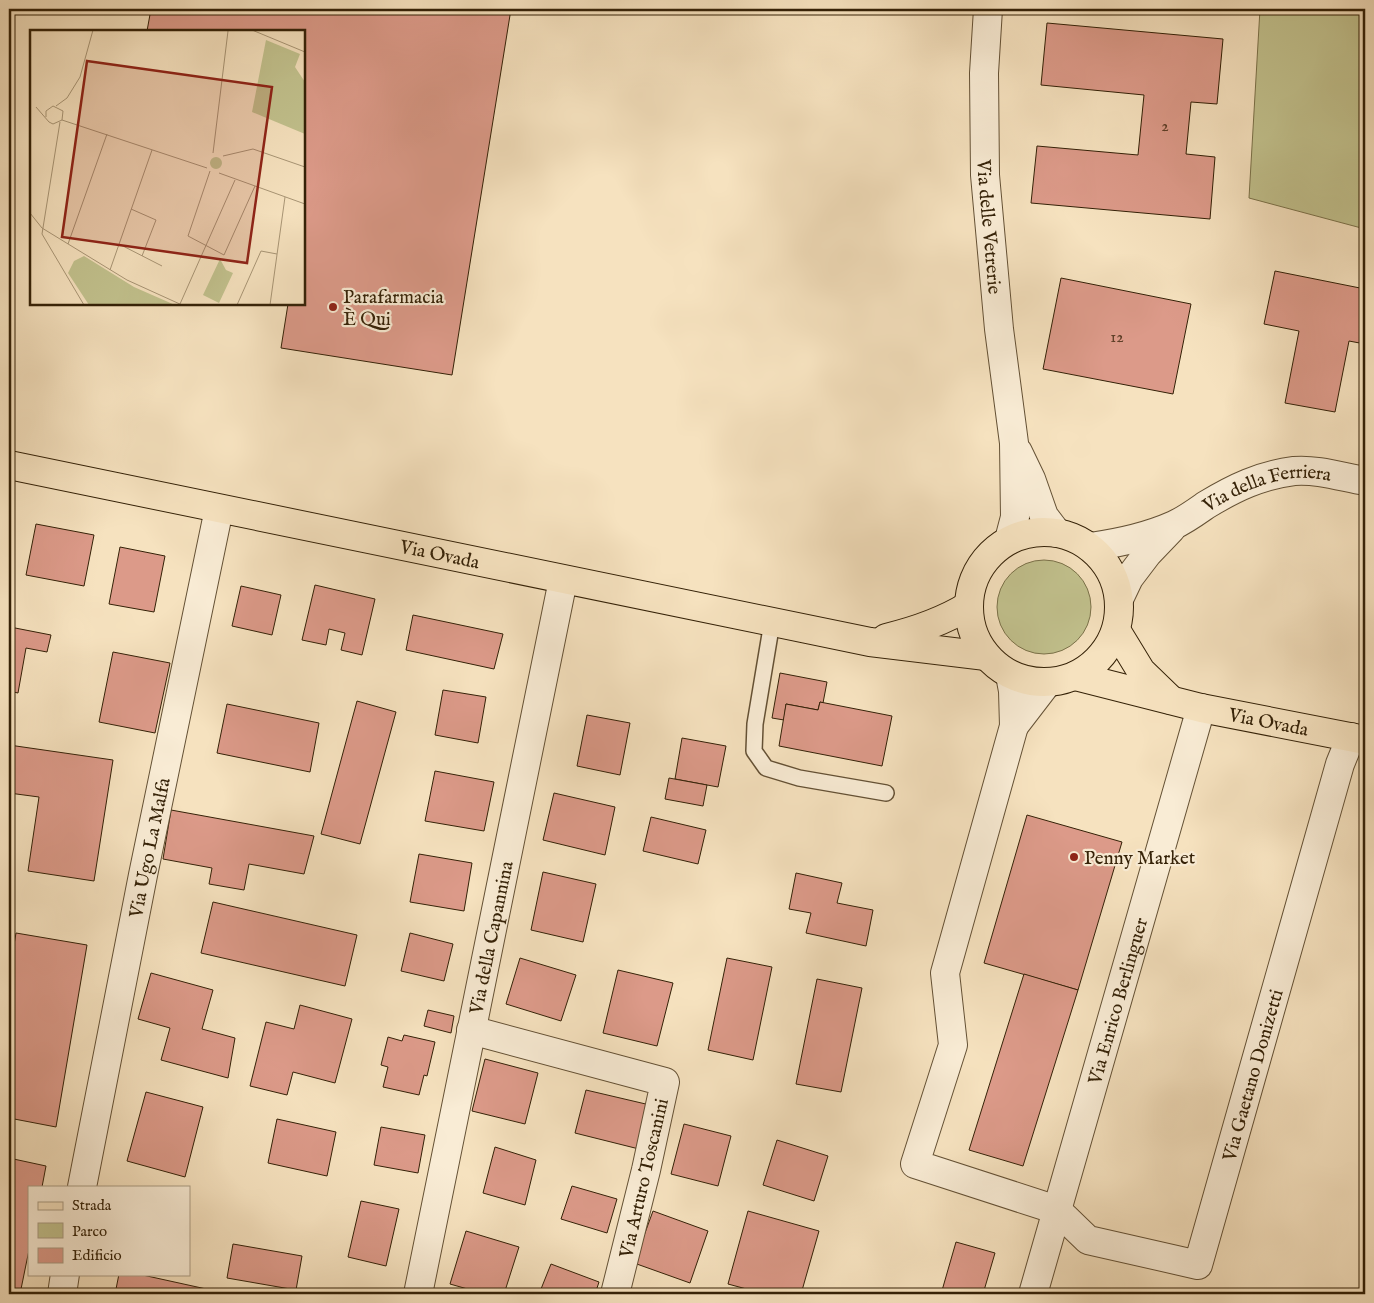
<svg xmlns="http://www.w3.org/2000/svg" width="1374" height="1303" font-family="'IM FELL English',serif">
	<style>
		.green { fill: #c2c28e; stroke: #7b724a }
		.building { fill: #dc9a89; stroke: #342107 }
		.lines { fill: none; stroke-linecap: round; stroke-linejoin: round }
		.lane-casing { stroke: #645135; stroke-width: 18 }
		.street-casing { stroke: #645135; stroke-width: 30 }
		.primary-casing { stroke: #342107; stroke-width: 30 }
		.lane { stroke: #f9ecd5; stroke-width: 15 }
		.street { stroke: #f9ecd5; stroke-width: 28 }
		.primary { stroke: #f6e2bf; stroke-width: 28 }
		.poi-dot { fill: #8f2418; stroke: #f9ecd5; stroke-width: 2 }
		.labels { text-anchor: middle; stroke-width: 4.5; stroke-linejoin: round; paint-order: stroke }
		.number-label { font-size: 16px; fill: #5e3f28 }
		.street-label { font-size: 19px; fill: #342107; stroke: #f9ecd5 }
		.poi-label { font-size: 19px; fill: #342107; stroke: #f9ecd5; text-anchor: start }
		.inset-road { fill: none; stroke: #a89575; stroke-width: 1 }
		.view { fill: #8f2418; fill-opacity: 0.15; stroke: #8f2418; stroke-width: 2.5 }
		.inset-edge { fill: none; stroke: #342107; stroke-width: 2.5 }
	</style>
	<rect width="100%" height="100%" fill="#f6e2bf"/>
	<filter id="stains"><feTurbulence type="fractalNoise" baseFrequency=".004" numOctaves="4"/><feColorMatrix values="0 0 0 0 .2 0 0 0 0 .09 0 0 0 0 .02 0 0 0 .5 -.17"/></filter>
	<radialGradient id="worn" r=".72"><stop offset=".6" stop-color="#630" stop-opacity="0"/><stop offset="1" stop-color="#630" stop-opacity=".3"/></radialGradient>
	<g class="green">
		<path d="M 1260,9 L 1365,9 L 1365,229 L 1249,198 Z"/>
		<circle cx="1044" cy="607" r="47"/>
	</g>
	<g class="building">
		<path d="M 151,9 L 511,9 L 452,375 L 281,348 L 288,304 L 304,304 L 304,31 L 147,31 Z"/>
		<path d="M 1047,23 L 1223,39 L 1217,104 L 1191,102 L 1186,154 L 1215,157 L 1210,219 L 1031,203 L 1037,146 L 1138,155 L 1144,95 L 1041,85 Z"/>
		<path d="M 1275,271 L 1365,289 L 1365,344 L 1349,341 L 1335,412 L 1285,403 L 1299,331 L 1264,324 Z"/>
		<path d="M 1061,278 L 1191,304 L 1173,394 L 1043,369 Z"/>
		<path d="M 36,524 L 94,535 L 84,586 L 26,575 Z"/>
		<path d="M 120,547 L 165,556 L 154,612 L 109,604 Z"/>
		<path d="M 315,585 L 375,599 L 362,655 L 341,650 L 345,633 L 329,629 L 326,645 L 302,640 Z"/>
		<path d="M 241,586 L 281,595 L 272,635 L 232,626 Z"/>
		<path d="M 413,615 L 503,634 L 494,669 L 406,650 Z"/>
		<path d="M 10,627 L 51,635 L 47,652 L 26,648 L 18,693 L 9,691 Z"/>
		<path d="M 113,652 L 170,663 L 155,733 L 99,722 Z"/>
		<path d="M 780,673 L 827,682 L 823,703 L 820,702 L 818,710 L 786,704 L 784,720 L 772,718 Z"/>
		<path d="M 443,690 L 486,697 L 478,743 L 435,735 Z"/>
		<path d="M 357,701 L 396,712 L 360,844 L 321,834 Z"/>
		<path d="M 820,702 L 892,716 L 882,766 L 779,746 L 786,704 L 818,710 Z"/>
		<path d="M 227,704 L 319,723 L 310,772 L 217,753 Z"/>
		<path d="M 587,715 L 630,723 L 620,775 L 577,766 Z"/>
		<path d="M 682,738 L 726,746 L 718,787 L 675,779 Z"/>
		<path d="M 9,745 L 113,760 L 94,881 L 28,871 L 39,797 L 9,793 Z"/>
		<path d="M 435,771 L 494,782 L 484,831 L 425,821 Z"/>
		<path d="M 669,778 L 707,785 L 703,806 L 665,799 Z"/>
		<path d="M 554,793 L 615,807 L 605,855 L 543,840 Z"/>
		<path d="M 171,810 L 314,836 L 304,874 L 249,864 L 244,890 L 209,884 L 212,868 L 163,859 Z"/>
		<path d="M 1027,815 L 1122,842 L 1078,990 L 984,963 Z"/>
		<path d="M 651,817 L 706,830 L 698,864 L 643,851 Z"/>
		<path d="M 419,854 L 472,863 L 464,911 L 410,902 Z"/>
		<path d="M 543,872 L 596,884 L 583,942 L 531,930 Z"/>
		<path d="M 796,873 L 842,883 L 837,903 L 873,910 L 866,946 L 806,933 L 811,913 L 789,909 Z"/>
		<path d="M 213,902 L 357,935 L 345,986 L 201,953 Z"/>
		<path d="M 16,933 L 87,945 L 56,1127 L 9,1118 L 9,974 Z"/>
		<path d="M 410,933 L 453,944 L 444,981 L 401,971 Z"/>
		<path d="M 520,958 L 576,975 L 561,1021 L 506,1004 Z"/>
		<path d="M 727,958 L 772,967 L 753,1060 L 708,1050 Z"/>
		<path d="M 618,970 L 673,983 L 657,1046 L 603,1033 Z"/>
		<path d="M 151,973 L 213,990 L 202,1029 L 235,1038 L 228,1078 L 161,1060 L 170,1028 L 138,1019 Z"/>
		<path d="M 1024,974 L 1078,990 L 1023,1166 L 969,1150 Z"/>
		<path d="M 817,979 L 862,988 L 841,1092 L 796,1084 Z"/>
		<path d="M 300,1005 L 352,1019 L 335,1083 L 293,1072 L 287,1095 L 250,1086 L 266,1022 L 294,1029 Z"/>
		<path d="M 428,1010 L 454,1016 L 451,1033 L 424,1026 Z"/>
		<path d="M 404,1035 L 435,1042 L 427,1076 L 424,1075 L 419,1095 L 383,1087 L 388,1067 L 381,1065 L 388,1037 L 402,1041 Z"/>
		<path d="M 485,1059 L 538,1073 L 525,1124 L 472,1111 Z"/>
		<path d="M 586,1090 L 650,1105 L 639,1149 L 575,1133 Z"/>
		<path d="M 146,1092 L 203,1107 L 185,1177 L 127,1161 Z"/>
		<path d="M 277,1119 L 336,1132 L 327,1176 L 268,1163 Z"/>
		<path d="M 684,1124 L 731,1136 L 718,1186 L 671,1174 Z"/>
		<path d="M 381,1127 L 425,1135 L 418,1173 L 374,1165 Z"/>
		<path d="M 777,1140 L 828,1156 L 814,1201 L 763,1185 Z"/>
		<path d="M 495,1147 L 536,1160 L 525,1205 L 483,1193 Z"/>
		<path d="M 9,1158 L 46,1166 L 42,1187 L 29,1187 L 29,1250 L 20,1294 L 9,1294 Z"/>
		<path d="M 572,1186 L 617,1199 L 607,1233 L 561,1219 Z"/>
		<path d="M 361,1201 L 399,1209 L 386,1266 L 348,1257 Z"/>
		<path d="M 653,1211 L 708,1231 L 690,1283 L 634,1263 Z"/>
		<path d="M 748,1211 L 819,1231 L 801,1294 L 765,1294 L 728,1284 Z"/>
		<path d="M 466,1231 L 519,1247 L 504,1294 L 485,1294 L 450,1284 Z"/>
		<path d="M 956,1242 L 995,1253 L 983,1294 L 941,1294 Z"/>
		<path d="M 233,1244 L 302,1256 L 296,1290 L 227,1278 Z"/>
		<path d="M 551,1264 L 599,1282 L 595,1294 L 539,1294 Z"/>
		<path d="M 119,1274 L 138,1274 L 229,1294 L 115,1294 Z"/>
	</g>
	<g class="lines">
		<g class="lane-casing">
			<path id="lane" d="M 772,622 L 755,724 L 754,751 L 766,768 L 799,778 L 886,793"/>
		</g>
		<g class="street-casing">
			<g id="street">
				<path id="s1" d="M 988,9 L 984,73 L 985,175 L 999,329 L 1014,443 L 1015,517 L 1009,540"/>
				<path d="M 1018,452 L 1031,479 L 1044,516 L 1057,533"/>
				<path id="s2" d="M 1090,547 C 1119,543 1147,537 1174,525 C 1185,520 1196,512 1206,505 C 1234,488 1261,475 1294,471 C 1317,469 1342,477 1365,481"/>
				<path d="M 1119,599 L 1129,578 L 1148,553 L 1171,529"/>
				<path id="s3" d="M 1010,675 L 1013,691 L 1014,726 L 945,973 L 953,1045 L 915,1164 L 1057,1210 L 1088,1240 L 1198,1265 L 1340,764 L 1351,737"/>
				<path d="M 1014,726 L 1047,683"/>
				<path d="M 471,1030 L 665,1082 L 646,1170 L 615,1294"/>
				<path id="s4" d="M 82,1187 L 143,875 L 219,509"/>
				<path d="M 62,1294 L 65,1274"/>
				<path id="s5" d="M 418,1294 L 563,580"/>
				<path id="s6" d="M 1033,1294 L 1201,708"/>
			</g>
		</g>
		<g class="primary-casing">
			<g id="primary">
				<path id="s7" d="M 9,465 L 870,642 L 986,656"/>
				<circle cx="1044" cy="607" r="75"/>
				<path d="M 1116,630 L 1141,671 L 1171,700"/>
				<path d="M 886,638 C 915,631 942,622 968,606"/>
				<path id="s8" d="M 1075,676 L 1201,708 L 1365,740"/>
			</g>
		</g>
		<use href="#lane" class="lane"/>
		<use href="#street" class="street"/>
		<use href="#primary" class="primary"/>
	</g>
	<g class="poi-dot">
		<circle cx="333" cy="307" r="5"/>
		<circle cx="1074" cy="857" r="5"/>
	</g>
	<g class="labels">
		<g class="number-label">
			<text x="1165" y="131">2</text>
			<text x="1117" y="342">12</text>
		</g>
		<g class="street-label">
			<text dy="7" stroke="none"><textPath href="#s1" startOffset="218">Via delle Vetrerie</textPath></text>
			<text dy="7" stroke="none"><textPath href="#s2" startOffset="190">Via della Ferriera</textPath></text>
			<text dy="7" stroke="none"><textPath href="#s7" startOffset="440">Via Ovada</textPath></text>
			<text dy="7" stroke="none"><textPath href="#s8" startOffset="199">Via Ovada</textPath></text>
			<text dy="7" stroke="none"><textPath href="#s4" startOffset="346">Via Ugo La Malfa</textPath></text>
			<text dy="7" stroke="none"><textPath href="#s5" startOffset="364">Via della Capannina</textPath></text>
			<text dy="7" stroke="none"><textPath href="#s6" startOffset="305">Via Enrico Berlinguer</textPath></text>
			<text dy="7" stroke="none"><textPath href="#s3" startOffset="1008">Via Gaetano Donizetti</textPath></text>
			<text transform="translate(643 1178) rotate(-77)" y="7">Via Arturo Toscanini</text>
		</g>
		<g class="poi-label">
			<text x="343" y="303">Parafarmacia<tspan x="343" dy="22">È Qui</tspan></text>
			<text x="1084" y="864">Penny Market</text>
		</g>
	</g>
	<g transform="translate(30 30)">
		<rect width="275" height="275" fill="#f6e2bf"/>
		<path d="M 236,10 L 270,24 L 265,37 L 275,52 L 275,104 L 222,82 ZM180 133a6 6 0 1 1 12 0a6 6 0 1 1-12 0ZM 54,226 L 104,257 L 145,275 L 59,275 L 38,243 L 44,231 ZM 190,229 L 196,240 L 203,243 L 189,273 L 173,265 Z" fill="#c2c28e"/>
		<path class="inset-road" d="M 222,0 L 275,22M 26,76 L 37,68 L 50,47 L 63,0M 6,77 L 19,92 L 23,94 L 32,90 L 33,81 L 23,76 L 16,81 L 16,87M 32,90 L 177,138M 30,92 L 12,204 L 54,275M 183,123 L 198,1M 193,126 L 223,119 L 275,137M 180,141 L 158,206 L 194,225 L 225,156M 189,143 L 275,174M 101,179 L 126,190 L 112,226M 0,183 L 12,198 L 97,250 L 152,275M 38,214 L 77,104M 89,214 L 132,236M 80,240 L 122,120M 150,274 L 205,150M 207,275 L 231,221 L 247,224M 240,275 L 255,167"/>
		<path class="view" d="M 57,31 L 242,57 L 217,233 L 32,207 Z"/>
		<rect width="275" height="275" class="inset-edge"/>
	</g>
	<rect width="1374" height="1303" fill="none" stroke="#f6e2bf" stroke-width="30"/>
	<rect x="10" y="10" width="1354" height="1283" fill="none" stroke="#342107" stroke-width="2.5"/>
	<rect x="15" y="15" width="1344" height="1273" fill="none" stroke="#342107"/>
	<rect x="28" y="1186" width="162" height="90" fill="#f9ecd5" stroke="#aa9b83"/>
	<rect x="38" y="1202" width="25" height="8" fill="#f6e2bf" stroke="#aa9b83"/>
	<text x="72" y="1210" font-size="15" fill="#342107">Strada</text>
	<rect x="38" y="1223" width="25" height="15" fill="#c2c28e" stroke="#aa9b83"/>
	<text x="72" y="1236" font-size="15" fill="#342107">Parco</text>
	<rect x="38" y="1248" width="25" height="15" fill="#dc9a89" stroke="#aa9b83"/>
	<text x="72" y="1260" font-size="15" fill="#342107">Edificio</text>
	<rect width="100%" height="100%" filter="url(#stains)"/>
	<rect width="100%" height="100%" fill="url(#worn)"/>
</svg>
